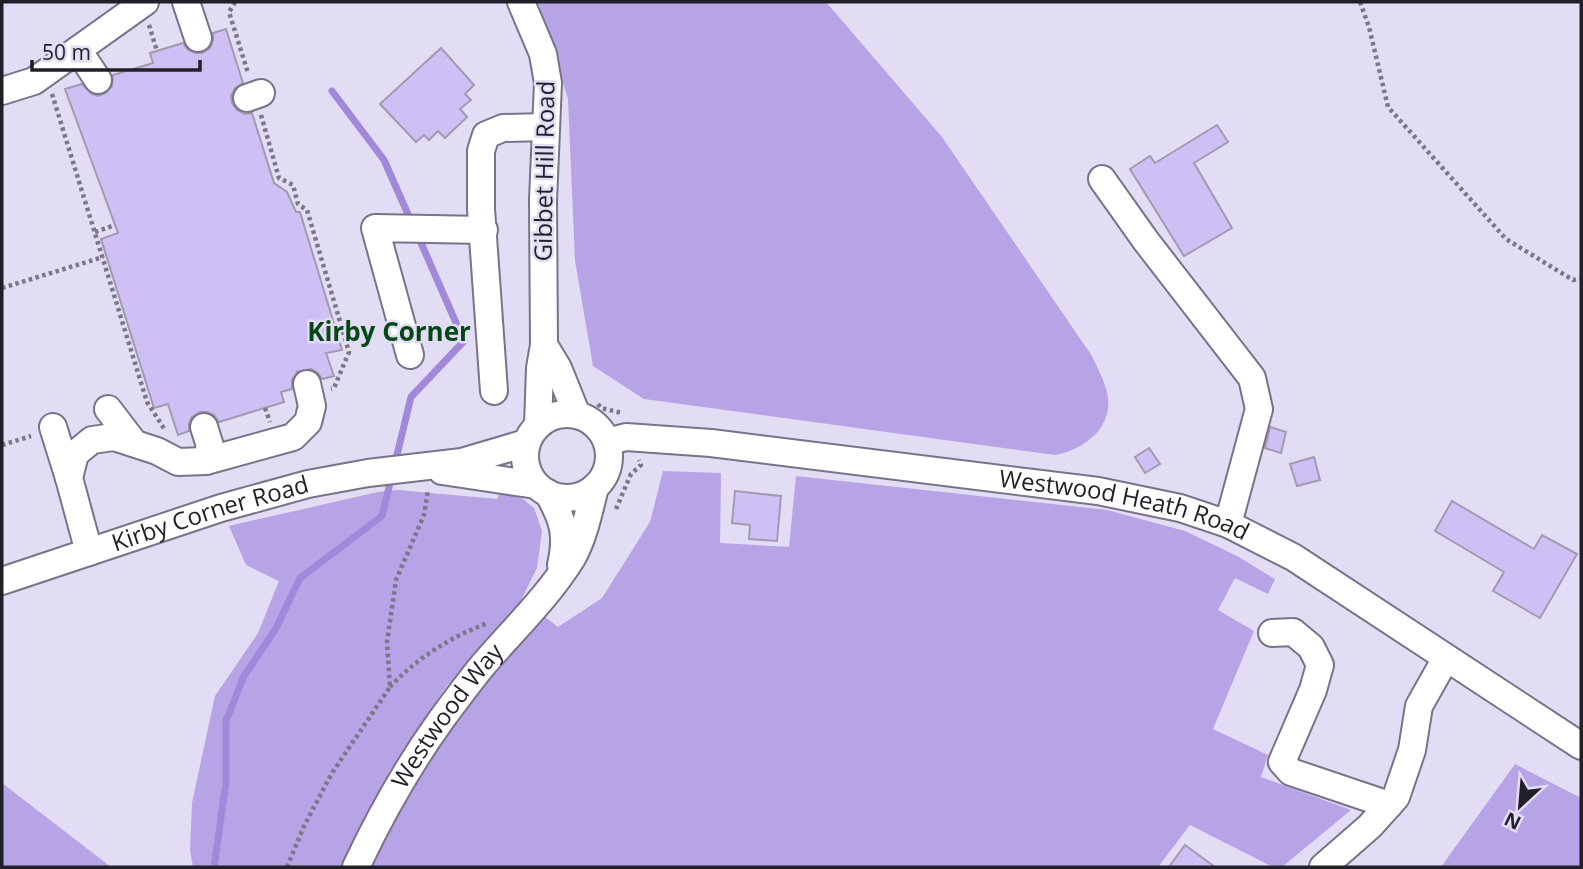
<svg xmlns="http://www.w3.org/2000/svg" width="1583" height="869" font-family="'Open Sans',sans-serif">
	<style>
		.green { fill: #b7a4e7 }
		.lines { fill: none; stroke-linecap: round; stroke-linejoin: round }
		.stream { stroke: #a188db; stroke-width: 7 }
		.building { fill: #cec0f4; stroke: #a19bb2; stroke-width: 2 }
		.minor-casing { stroke: #797389; stroke-width: 30 }
		.path { stroke: #7a7787; stroke-width: 4.5; stroke-dasharray: 3.5 3.5; stroke-linecap: butt }
		.minor { stroke: #fff; stroke-width: 26 }
		.labels { text-anchor: middle; stroke-width: 5; stroke-linejoin: round; paint-order: stroke }
		.street-label { font-size: 24px; fill: #211f28; stroke: #e2dcf4 }
		.neighbourhood-label { font-size: 26px; font-weight: bold; fill: #054716; stroke: #e2dcf4 }
	</style>
	<rect width="100%" height="100%" fill="#e2dcf4"/>
	<g class="green">
		<path d="M 538,2 L 826,2 L 942,137 L 1092,356 C 1097,367 1104,380 1107,392 C 1115,427 1085,449 1055,455 L 644,399 L 593,366 L 575,261 L 568,99 Z"/>
		<path d="M 663,471 L 721,473 L 720,543 L 789,547 L 796,476 L 1107,510 L 1185,531 L 1237,556 L 1275,579 L 1268,594 L 1235,578 L 1218,610 L 1254,631 L 1213,729 L 1268,755 L 1261,777 L 1351,810 L 1282,867 L 1273,867 L 1190,825 L 1158,867 L 369,867 L 430,754 L 479,688 L 545,617 L 558,627 L 602,598 L 650,522 Z"/>
		<path d="M 398,490 L 497,499 L 500,492 L 523,499 L 534,508 L 542,531 L 537,568 L 519,604 L 504,624 L 446,687 L 389,772 L 343,867 L 193,867 L 190,850 L 192,803 L 215,696 L 258,633 L 279,581 L 246,565 L 229,526 L 378,492 Z"/>
		<path d="M 1515,764 L 1581,798 L 1581,867 L 1441,867 Z"/>
		<path d="M 2,783 L 111,867 L 2,867 Z"/>
	</g>
	<g class="lines">
		<g class="stream">
			<path d="M 332,91 L 384,160 L 411,221"/>
			<path d="M 395,463 L 411,397 L 464,341 L 418,236"/>
			<path d="M 214,867 L 226,782 L 226,721 L 244,676 L 275,630 L 300,578 L 382,516 L 392,475"/>
		</g>
	</g>
	<g class="building">
		<path d="M 226,29 L 243,83 L 235,88 L 231,96 L 232,103 L 237,110 L 245,114 L 252,113 L 274,183 L 287,192 L 296,212 L 300,212 L 342,350 L 326,353 L 334,376 L 322,379 L 318,373 L 311,369 L 297,372 L 292,380 L 292,389 L 281,392 L 284,402 L 219,422 L 214,415 L 207,412 L 200,412 L 192,417 L 189,424 L 189,431 L 178,435 L 168,404 L 154,408 L 101,239 L 118,233 L 65,89 L 82,84 L 92,94 L 98,96 L 106,93 L 112,86 L 113,75 L 153,63 L 150,53 L 183,43 L 188,50 L 196,53 L 202,53 L 210,48 L 213,40 L 213,33 Z"/>
		<path d="M 441,48 L 474,85 L 465,94 L 471,100 L 460,109 L 467,117 L 445,138 L 438,131 L 429,140 L 424,135 L 416,142 L 380,104 Z"/>
		<path d="M 1217,125 L 1228,142 L 1194,163 L 1232,228 L 1184,256 L 1130,169 L 1150,156 L 1155,163 Z"/>
		<path d="M 1270,427 L 1286,432 L 1281,453 L 1265,448 Z"/>
		<path d="M 1149,448 L 1160,464 L 1145,473 L 1135,457 Z"/>
		<path d="M 1314,457 L 1320,480 L 1297,486 L 1290,464 Z"/>
		<path d="M 735,491 L 781,496 L 777,541 L 749,539 L 750,525 L 732,523 Z"/>
		<path d="M 1452,501 L 1534,549 L 1542,535 L 1577,554 L 1540,618 L 1493,591 L 1504,572 L 1435,531 Z"/>
		<path d="M 1185,845 L 1215,867 L 1169,867 Z"/>
	</g>
	<g class="lines">
		<g class="minor-casing">
			<g id="minor">
				<path d="M 186,2 L 198,38"/>
				<path d="M 521,2 L 543,54 L 548,83 L 543,200 L 544,345 L 540,368 L 538,425"/>
				<path d="M 78,50 L 98,80"/>
				<path d="M 2,91 L 34,81 L 145,2"/>
				<path d="M 247,98 L 261,93"/>
				<path d="M 1102,179 L 1146,241 L 1252,378 L 1259,409 L 1228,524"/>
				<path d="M 544,345 L 558,368 L 577,415"/>
				<path d="M 410,355 L 375,228 L 484,230"/>
				<path d="M 494,391 L 481,209 L 481,151 L 486,135 L 503,128 L 545,127"/>
				<path d="M 108,409 L 134,443"/>
				<circle cx="567" cy="456" r="42"/>
				<path d="M 53,427 L 69,478"/>
				<path d="M 204,427 L 210,446 L 206,461"/>
				<path id="s1" d="M 607,442 L 626,437 L 711,443 L 1098,491 L 1180,508 L 1228,524 L 1293,557 L 1581,746"/>
				<path d="M 442,471 L 536,485"/>
				<path d="M 548,493 C 563,519 568,535 561,565"/>
				<path d="M 89,552 L 69,478 L 75,454 L 92,440 L 114,437 L 157,451 L 178,462 L 206,461 L 293,437 L 308,422 L 312,406 L 307,384"/>
				<path id="s2" d="M 2,581 L 221,508 L 308,484 L 368,473 L 462,462 L 526,443"/>
				<path d="M 1272,633 L 1293,632 L 1311,647 L 1320,665 L 1313,690 L 1282,762 L 1291,772 L 1389,805"/>
				<path id="s3" d="M 356,867 C 380,816 408,766 441,720 C 455,701 469,682 483,665 C 513,630 547,598 572,558 C 584,537 589,511 595,487"/>
				<path d="M 1323,867 L 1370,826 L 1396,797 L 1412,750 L 1419,706 L 1446,658"/>
			</g>
		</g>
		<g class="path">
			<path d="M 235,2 L 229,12 L 248,73"/>
			<path d="M 1360,2 L 1369,27 L 1388,107 L 1506,239 L 1573,280 L 1581,279"/>
			<path d="M 149,25 L 157,51"/>
			<path d="M 52,94 L 147,402 L 165,430"/>
			<path d="M 261,115 L 279,178 L 293,185 L 298,204 L 307,210 L 349,352 L 334,388 L 331,389"/>
			<path d="M 95,232 L 115,225"/>
			<path d="M 2,288 L 103,257"/>
			<path d="M 598,404 L 601,408 L 622,413"/>
			<path d="M 265,408 L 270,422"/>
			<path d="M 2,445 L 31,436"/>
			<path d="M 616,509 L 631,474 L 641,465 L 639,460"/>
			<path d="M 390,687 C 417,658 450,637 488,623"/>
			<path d="M 287,867 L 304,826 L 332,773 L 390,687 L 387,642 L 396,580 L 424,515 L 428,490"/>
		</g>
		<use href="#minor" class="minor"/>
	</g>
	<g class="labels">
		<g class="street-label">
			<text transform="translate(545 171) rotate(-89)" y="8">Gibbet Hill Road</text>
			<text dy="8" stroke="none"><textPath href="#s1" startOffset="523">Westwood Heath Road</textPath></text>
			<text dy="8" stroke="none"><textPath href="#s2" startOffset="219">Kirby Corner Road</textPath></text>
			<text dy="8" stroke="none"><textPath href="#s3" startOffset="177">Westwood Way</textPath></text>
		</g>
		<g class="neighbourhood-label">
			<text x="389" y="341">Kirby Corner</text>
		</g>
	</g>
	<rect width="1583" height="869" fill="none" stroke="#211f28" stroke-width="7"/>
	<g transform="translate(1520 806) rotate(206)" stroke="#e2dcf4" stroke-width="5" paint-order="stroke">
	<path d="M0-5L12 26L0 18L-12 26Z" fill="#211f28"/>
	<text y="-10" font-size="19" font-weight="bold" text-anchor="middle" fill="#211f28">N</text>
	</g>
	<path d="M32 60v10h168v-10" fill="none" stroke="#211f28" stroke-width="3.5"/>
	<text x="42" y="60" font-size="21" fill="#211f28" stroke="#e2dcf4" stroke-width="5" paint-order="stroke">50 m</text>
</svg>
